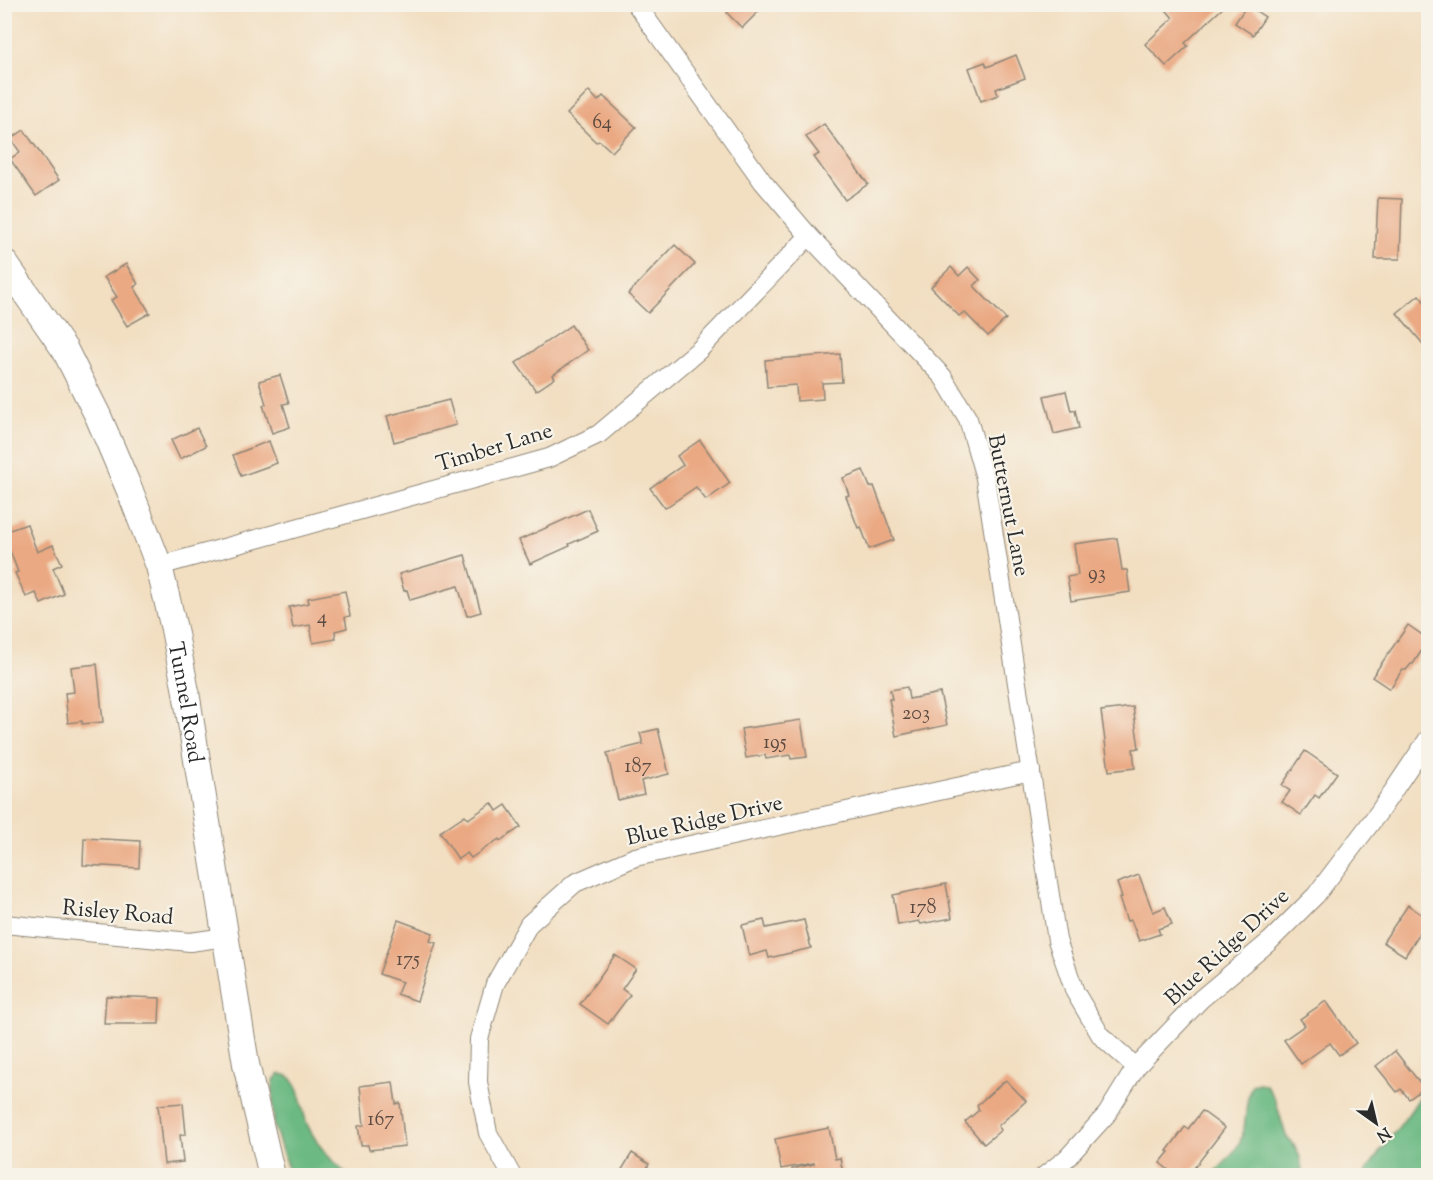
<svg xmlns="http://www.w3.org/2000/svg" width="1433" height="1180" font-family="'Sorts Mill Goudy',serif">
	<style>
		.forest { fill: #6cb983; stroke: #4c7257; stroke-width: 1.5 }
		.building { fill: #eaa983 }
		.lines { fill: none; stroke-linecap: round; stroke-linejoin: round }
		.street-casing { stroke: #8e8576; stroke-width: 20 }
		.secondary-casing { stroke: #8e8576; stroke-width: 28 }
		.street { stroke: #fff; stroke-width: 18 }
		.secondary { stroke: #fff; stroke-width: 26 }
		.labels { text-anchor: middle; stroke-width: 4.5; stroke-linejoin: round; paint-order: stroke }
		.number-label { font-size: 20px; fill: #5b4a41 }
		.street-label { font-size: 22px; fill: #2b2b2b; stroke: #f7f3e8 }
	</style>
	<rect width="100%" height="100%" fill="#f7f3e8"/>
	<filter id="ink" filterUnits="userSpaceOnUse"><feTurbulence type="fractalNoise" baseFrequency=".0167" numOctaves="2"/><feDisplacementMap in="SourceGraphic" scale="12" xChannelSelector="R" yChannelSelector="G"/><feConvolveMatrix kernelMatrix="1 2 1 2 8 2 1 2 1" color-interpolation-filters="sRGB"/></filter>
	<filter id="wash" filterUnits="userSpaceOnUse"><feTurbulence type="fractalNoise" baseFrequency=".008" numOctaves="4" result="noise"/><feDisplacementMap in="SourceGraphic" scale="24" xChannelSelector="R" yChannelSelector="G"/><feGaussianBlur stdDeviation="1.35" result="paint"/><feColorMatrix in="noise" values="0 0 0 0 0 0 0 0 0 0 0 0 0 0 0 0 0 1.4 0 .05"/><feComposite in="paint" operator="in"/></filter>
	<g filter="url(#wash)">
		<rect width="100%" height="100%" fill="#f2dfc2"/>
		<g class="forest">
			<path d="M 280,1074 C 285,1075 289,1075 292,1079 C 301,1090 302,1111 307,1124 C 316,1143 331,1161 348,1175 L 290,1175 L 274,1126 C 274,1117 271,1090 274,1081 C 275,1077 276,1077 280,1074 Z"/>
			<path d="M 1428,1082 L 1428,1175 L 1364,1175 C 1384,1143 1411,1116 1428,1082 Z"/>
			<path d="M 1259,1083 L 1266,1085 L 1275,1099 L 1286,1136 L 1292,1142 L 1299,1154 L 1303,1175 L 1212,1175 C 1226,1162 1241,1148 1244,1128 C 1247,1113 1245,1099 1252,1085 Z"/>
		</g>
		<g id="blocks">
			<g class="building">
				<path d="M 735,4 L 766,4 L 742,28 L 727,13 Z"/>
				<path d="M 1161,4 L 1227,4 L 1185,43 L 1188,46 L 1166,66 L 1145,44 L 1173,18 Z"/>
				<path d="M 1247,5 L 1265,17 L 1253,35 L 1235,23 Z"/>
				<path d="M 1016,55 L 1025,78 L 996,89 L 998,95 L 981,101 L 969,68 L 985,62 L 987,67 Z"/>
				<path d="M 589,91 L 598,101 L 603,96 L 636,127 L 612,152 L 600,141 L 596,142 L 567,114 Z"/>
				<path d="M 824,124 L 868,184 L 845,200 L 814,157 L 819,154 L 806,137 Z"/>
				<path d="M 24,130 L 59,180 L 36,196 L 10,159 L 20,152 L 11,139 Z"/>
				<path d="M 1378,198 L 1402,199 L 1400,259 L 1375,259 Z"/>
				<path d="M 675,245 L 695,264 L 648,313 L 628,294 Z"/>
				<path d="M 126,264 L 138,284 L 134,287 L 150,313 L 127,326 L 111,300 L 117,297 L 104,277 Z"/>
				<path d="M 951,267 L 959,276 L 968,267 L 980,280 L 974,286 L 1006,319 L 988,336 L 964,312 L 959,316 L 931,287 Z"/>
				<path d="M 1419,295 L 1428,306 L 1428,350 L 1397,313 Z"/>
				<path d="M 571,325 L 588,350 L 553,375 L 555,378 L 536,391 L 516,363 Z"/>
				<path d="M 840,354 L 842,382 L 822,383 L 823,399 L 797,401 L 796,385 L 767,387 L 765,360 Z"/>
				<path d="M 280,375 L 289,403 L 283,404 L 290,427 L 272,433 L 263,405 L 266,404 L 259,381 Z"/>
				<path d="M 1066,391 L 1071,411 L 1075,410 L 1079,428 L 1054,434 L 1044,396 Z"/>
				<path d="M 449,400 L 456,425 L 394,442 L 387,416 Z"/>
				<path d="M 197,428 L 206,446 L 180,459 L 171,440 Z"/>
				<path d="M 700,440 L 730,483 L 706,500 L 696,487 L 665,508 L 650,488 L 683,465 L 677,456 Z"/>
				<path d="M 269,441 L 277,463 L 241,476 L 233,455 Z"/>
				<path d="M 863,470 L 870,487 L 874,486 L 894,540 L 869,549 L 861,527 L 858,528 L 846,496 L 849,495 L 843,478 Z"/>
				<path d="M 588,509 L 598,531 L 569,544 L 570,546 L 530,564 L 519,540 Z"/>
				<path d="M 27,524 L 37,552 L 53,545 L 62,564 L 53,568 L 64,594 L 41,604 L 36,593 L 26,597 L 15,573 L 18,572 L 4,535 L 4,532 Z"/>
				<path d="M 1117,538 L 1122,570 L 1127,570 L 1130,592 L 1071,601 L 1067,577 L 1078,575 L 1074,544 Z"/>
				<path d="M 465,555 L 481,612 L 467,616 L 458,586 L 410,600 L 407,590 L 404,591 L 399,574 Z"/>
				<path d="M 345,591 L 350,616 L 345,617 L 347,628 L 335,631 L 336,639 L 313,643 L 310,625 L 293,628 L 289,607 L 309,603 L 308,598 Z"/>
				<path d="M 1408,625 L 1428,639 L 1428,641 L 1413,664 L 1411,664 L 1406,670 L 1402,670 L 1390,689 L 1372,677 Z"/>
				<path d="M 97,664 L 103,722 L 82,724 L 82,721 L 68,723 L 65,693 L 74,692 L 71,667 Z"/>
				<path d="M 907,687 L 909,699 L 940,693 L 947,725 L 896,736 L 889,699 L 892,699 L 890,690 Z"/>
				<path d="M 1133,707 L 1139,748 L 1133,749 L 1135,768 L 1109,771 L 1101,711 Z"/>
				<path d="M 801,720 L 807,757 L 791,759 L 790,755 L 766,759 L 765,755 L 746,758 L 741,729 Z"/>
				<path d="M 658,729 L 669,774 L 641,781 L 644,794 L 618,800 L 607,753 L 643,744 L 640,733 Z"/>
				<path d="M 1305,751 L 1337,773 L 1319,798 L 1315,795 L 1301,815 L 1282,802 L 1290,791 L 1282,785 Z"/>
				<path d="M 492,803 L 497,811 L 506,805 L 521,827 L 500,841 L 499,839 L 471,858 L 467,853 L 458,859 L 440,832 L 465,815 L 468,819 Z"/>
				<path d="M 84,838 L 140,841 L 139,868 L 83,865 Z"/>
				<path d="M 1139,875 L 1153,912 L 1165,907 L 1172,924 L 1158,929 L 1160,934 L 1139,941 L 1131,920 L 1127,921 L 1119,898 L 1122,897 L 1117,883 Z"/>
				<path d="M 946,884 L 952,918 L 921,924 L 919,921 L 898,925 L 893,895 Z"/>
				<path d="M 1408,905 L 1428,919 L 1428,920 L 1405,956 L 1383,942 Z"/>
				<path d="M 398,920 L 433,933 L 430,941 L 436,943 L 417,1001 L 397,994 L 402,982 L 379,974 Z"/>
				<path d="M 764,920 L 766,928 L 804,920 L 811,948 L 769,958 L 767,951 L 749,956 L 742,925 Z"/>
				<path d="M 615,955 L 636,969 L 622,989 L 630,995 L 608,1024 L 580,1004 Z"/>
				<path d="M 106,996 L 160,998 L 159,1024 L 104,1024 Z"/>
				<path d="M 1326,1001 L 1356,1043 L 1339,1055 L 1330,1043 L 1301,1064 L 1284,1040 L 1305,1025 L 1300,1019 Z"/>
				<path d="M 1395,1051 L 1424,1088 L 1409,1099 L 1401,1089 L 1397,1092 L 1376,1066 Z"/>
				<path d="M 1006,1080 L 1026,1101 L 998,1126 L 1001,1130 L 984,1144 L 965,1122 L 979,1110 L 977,1105 Z"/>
				<path d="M 393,1082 L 396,1104 L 400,1103 L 405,1146 L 369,1150 L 368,1145 L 361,1145 L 358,1126 L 364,1125 L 360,1086 Z"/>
				<path d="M 183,1103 L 186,1134 L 180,1135 L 183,1162 L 164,1164 L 158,1105 Z"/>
				<path d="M 1202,1111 L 1225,1128 L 1188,1176 L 1176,1176 L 1160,1163 L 1169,1152 L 1167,1151 L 1185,1127 L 1188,1129 Z"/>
				<path d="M 829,1128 L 835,1159 L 840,1158 L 843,1173 L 838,1174 L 838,1176 L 793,1176 L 792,1169 L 814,1164 L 814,1163 L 781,1169 L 775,1139 Z"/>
				<path d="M 632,1153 L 649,1164 L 643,1176 L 618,1176 Z"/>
			</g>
		</g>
	</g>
	<g filter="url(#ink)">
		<use href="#blocks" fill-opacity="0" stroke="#8e8576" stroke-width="1.5"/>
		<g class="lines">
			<g class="street-casing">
				<g id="street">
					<path d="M 636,4 L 763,182 L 809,236 L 943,377 L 968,419 L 985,478 L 1057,940 L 1075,992 L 1101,1036 L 1136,1067"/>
					<path d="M 159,566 L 549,458 L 599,434 L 699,350 L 809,236"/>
					<path d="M 4,924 L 190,942 L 226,937"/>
					<path d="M 512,1176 L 488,1133 L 478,1082 L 479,1039 L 495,984 L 529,924 L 575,883 L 635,857 L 1031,771"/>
					<path d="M 1044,1176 L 1067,1158 L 1107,1114 L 1136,1067 L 1201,999 L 1270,941 L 1316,895 L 1379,812 L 1428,739"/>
				</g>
			</g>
			<g class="secondary-casing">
				<g id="secondary">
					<path id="s1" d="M 4,262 L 65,350 L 98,416 L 130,491 L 159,566 L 174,629 L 186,692 L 246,1064 L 272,1176"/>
				</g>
			</g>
			<use href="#street" class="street"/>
			<use href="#secondary" class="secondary"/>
		</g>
	</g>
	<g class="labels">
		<g class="number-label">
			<text x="602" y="128">64</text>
			<text x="1097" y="579">93</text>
			<text x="322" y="623">4</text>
			<text x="916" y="719">203</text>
			<text x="775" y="748">195</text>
			<text x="638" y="772">187</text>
			<text x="923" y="913">178</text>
			<text x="408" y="965">175</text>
			<text x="381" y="1125">167</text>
		</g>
		<g class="street-label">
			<text transform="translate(494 446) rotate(-17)" y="8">Timber Lane</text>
			<text transform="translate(1010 505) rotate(79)" y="8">Butternut Lane</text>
			<text dy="8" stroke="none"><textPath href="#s1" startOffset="482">Tunnel Road</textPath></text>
			<text transform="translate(704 819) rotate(-13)" y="8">Blue Ridge Drive</text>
			<text transform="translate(118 911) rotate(5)" y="8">Risley Road</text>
			<text transform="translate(1226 946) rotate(-43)" y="8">Blue Ridge Drive</text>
		</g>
	</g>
	<rect width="1433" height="1180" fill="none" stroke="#f7f3e8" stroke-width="24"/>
	<g transform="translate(1376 1123) rotate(146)" stroke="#f7f3e8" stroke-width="4.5" paint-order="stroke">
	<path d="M0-4.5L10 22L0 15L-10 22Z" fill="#2b2b2b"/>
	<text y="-9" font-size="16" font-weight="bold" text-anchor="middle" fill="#2b2b2b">N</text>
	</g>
</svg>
